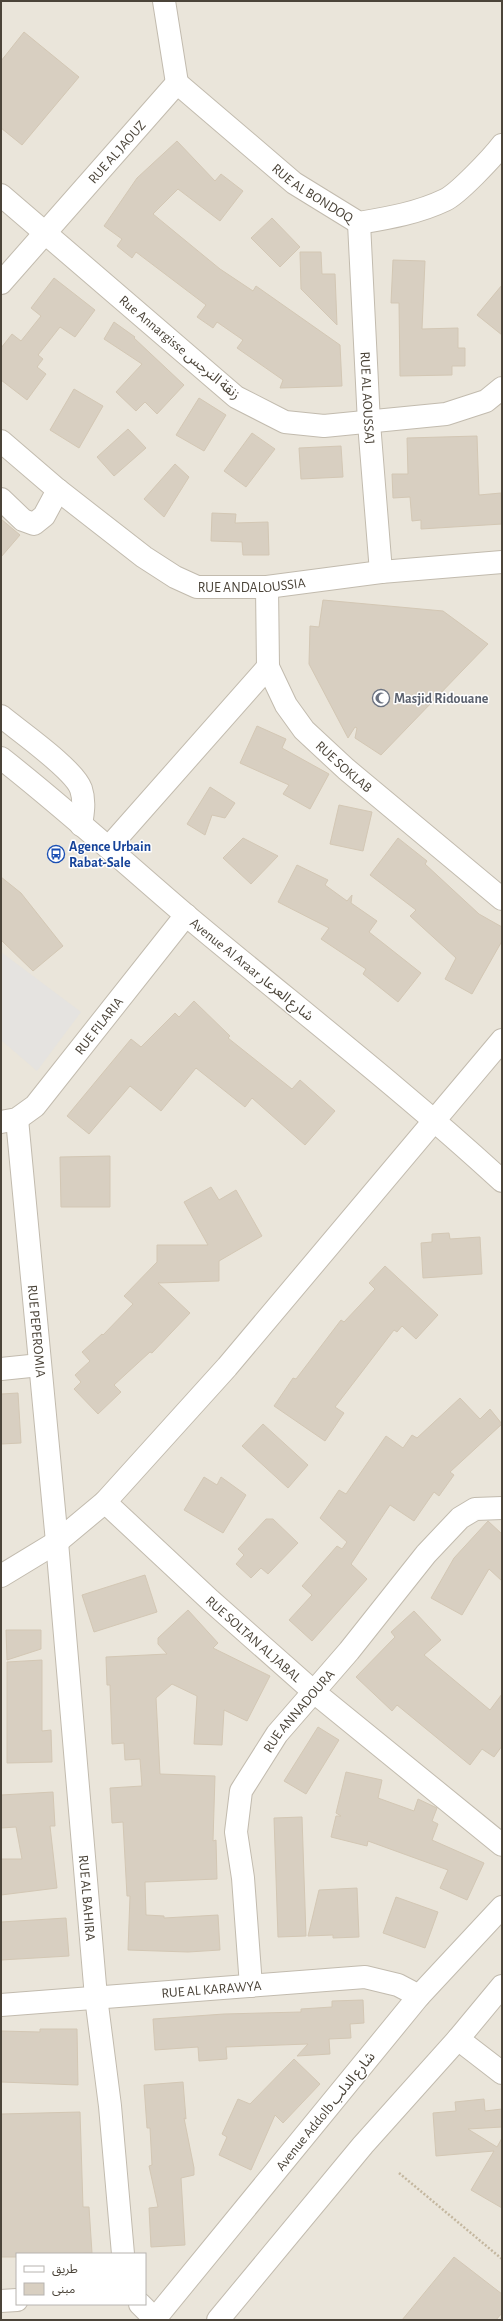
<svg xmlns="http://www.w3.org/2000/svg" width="503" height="2321" font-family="'Alegreya Sans','Noto Sans Arabic',sans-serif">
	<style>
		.residential { fill: #eae5da; fill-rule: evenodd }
		.parking { fill: #e5e3e0 }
		.building { fill: #d8cfc1; stroke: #d3c7b4 }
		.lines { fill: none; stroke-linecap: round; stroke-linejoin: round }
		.minor-casing { stroke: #c2bbae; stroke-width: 24 }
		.path { stroke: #c4b79f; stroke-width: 2.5; stroke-dasharray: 2 2; stroke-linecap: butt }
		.minor { stroke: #fff; stroke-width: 22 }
		.labels { text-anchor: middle; stroke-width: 3; stroke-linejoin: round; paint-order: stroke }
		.street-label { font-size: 14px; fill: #4b4439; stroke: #fff }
		.worship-label { font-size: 14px; font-weight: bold; fill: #5b616d; stroke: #fff; text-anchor: start }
		.transit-label { font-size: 14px; font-weight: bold; fill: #164399; stroke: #fff; text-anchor: start }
	</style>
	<rect width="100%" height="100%" fill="#f6f3ec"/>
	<path class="residential" d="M 1,1 L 502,1 L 502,2320 L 1,2320 ZM 17,2254 L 145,2254 L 145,2304 L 17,2304 Z"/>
	<path class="parking" d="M 1,952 L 81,1012 L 37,1071 L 1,1040 Z"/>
	<g class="building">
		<path d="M 24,32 L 79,77 L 22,145 L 1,128 L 1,61 Z"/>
		<path d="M 177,141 L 215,181 L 221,174 L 243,191 L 220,221 L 178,189 L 153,214 L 220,269 L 253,291 L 256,286 L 340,345 L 342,386 L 280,388 L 283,380 L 237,348 L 243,340 L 217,322 L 213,328 L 197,317 L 206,305 L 136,252 L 132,258 L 117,246 L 122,239 L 104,226 L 137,178 Z"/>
		<path d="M 272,218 L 300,247 L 280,267 L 251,238 Z"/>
		<path d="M 300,252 L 321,252 L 322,274 L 335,274 L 337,325 L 301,289 Z"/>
		<path d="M 393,260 L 425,261 L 422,329 L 458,328 L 458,348 L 465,348 L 465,366 L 452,366 L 452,375 L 400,376 L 399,303 L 391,303 Z"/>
		<path d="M 54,278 L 95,310 L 75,337 L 60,327 L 38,355 L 43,359 L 37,367 L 46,374 L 27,400 L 1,380 L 1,348 L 12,334 L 21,341 L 41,316 L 31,308 Z"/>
		<path d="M 502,285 L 502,335 L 477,315 Z"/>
		<path d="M 114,322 L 135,337 L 134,338 L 184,385 L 157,414 L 145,402 L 136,411 L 116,392 L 142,364 L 104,339 Z"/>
		<path d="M 74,389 L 103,406 L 79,448 L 50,430 Z"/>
		<path d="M 199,398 L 226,415 L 204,451 L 176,435 Z"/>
		<path d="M 128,429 L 146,448 L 114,476 L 97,457 Z"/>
		<path d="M 252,433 L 275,449 L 246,487 L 224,471 Z"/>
		<path d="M 477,436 L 479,495 L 501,493 L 502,524 L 421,529 L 421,520 L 412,521 L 410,497 L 393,498 L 392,474 L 408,474 L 407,438 Z"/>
		<path d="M 341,446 L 343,477 L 301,479 L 299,448 Z"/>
		<path d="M 175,464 L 189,477 L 164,517 L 144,499 Z"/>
		<path d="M 212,513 L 236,514 L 235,523 L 268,522 L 269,555 L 243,555 L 242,542 L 211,541 Z"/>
		<path d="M 1,519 L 20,535 L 1,557 Z"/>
		<path d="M 323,600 L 443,611 L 488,644 L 381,755 L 355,738 L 357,728 L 355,727 L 348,738 L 309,664 L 310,626 L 319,627 Z"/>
		<path d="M 257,726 L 286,739 L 282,748 L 329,774 L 310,809 L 283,794 L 289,785 L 240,763 Z"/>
		<path d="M 210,787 L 235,803 L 225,818 L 212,815 L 205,835 L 187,824 Z"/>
		<path d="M 339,805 L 372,812 L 363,851 L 330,844 Z"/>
		<path d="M 243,838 L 278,856 L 251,884 L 223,858 Z"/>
		<path d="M 398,838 L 427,861 L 425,864 L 479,914 L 502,927 L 502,941 L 472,994 L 445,979 L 456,958 L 410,916 L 416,910 L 370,875 Z"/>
		<path d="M 297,865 L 328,880 L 325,885 L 347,901 L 352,895 L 351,903 L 377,921 L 369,932 L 421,973 L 398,1002 L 363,974 L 366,969 L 321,939 L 329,928 L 278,902 Z"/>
		<path d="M 1,877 L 21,893 L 63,946 L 33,971 L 1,940 Z"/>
		<path d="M 194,1001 L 230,1036 L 228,1038 L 292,1089 L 300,1080 L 335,1111 L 305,1145 L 252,1098 L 245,1107 L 196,1068 L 161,1111 L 130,1086 L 89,1134 L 67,1116 L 131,1039 L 141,1047 L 175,1013 L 179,1017 Z"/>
		<path d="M 110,1156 L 110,1207 L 61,1207 L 60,1157 Z"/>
		<path d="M 211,1187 L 219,1200 L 236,1190 L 262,1236 L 219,1261 L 219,1281 L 158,1283 L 190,1313 L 152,1353 L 150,1352 L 114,1385 L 121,1392 L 98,1414 L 74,1389 L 81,1382 L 75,1375 L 90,1361 L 82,1352 L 102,1334 L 103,1335 L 133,1304 L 124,1296 L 157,1262 L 157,1245 L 208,1245 L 184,1202 Z"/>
		<path d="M 449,1233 L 450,1239 L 480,1237 L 482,1274 L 423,1278 L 421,1243 L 432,1242 L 432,1234 Z"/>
		<path d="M 385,1266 L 438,1315 L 416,1339 L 402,1326 L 397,1332 L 394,1330 L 335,1407 L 344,1413 L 325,1441 L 274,1406 L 293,1378 L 296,1379 L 341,1320 L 344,1322 L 375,1289 L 369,1283 Z"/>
		<path d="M 18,1393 L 21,1443 L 1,1444 L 1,1394 Z"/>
		<path d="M 460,1398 L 480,1419 L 490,1409 L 502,1424 L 450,1472 L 454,1475 L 439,1496 L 434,1492 L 414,1521 L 390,1505 L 351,1564 L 367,1579 L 312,1641 L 289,1620 L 312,1595 L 302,1586 L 337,1546 L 342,1549 L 347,1542 L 320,1518 L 339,1490 L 346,1494 L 386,1436 L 403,1448 L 412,1435 L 417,1438 Z"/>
		<path d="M 263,1424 L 308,1465 L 288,1488 L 242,1446 Z"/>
		<path d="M 204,1477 L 217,1485 L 221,1477 L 246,1495 L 223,1533 L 184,1510 Z"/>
		<path d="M 266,1519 L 273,1519 L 298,1543 L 268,1574 L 261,1568 L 251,1578 L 236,1564 L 244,1555 L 238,1549 Z"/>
		<path d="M 488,1521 L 502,1534 L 502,1581 L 489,1569 L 462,1615 L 431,1598 L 454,1558 Z"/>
		<path d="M 145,1575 L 157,1612 L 94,1632 L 82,1595 Z"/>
		<path d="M 188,1610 L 218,1643 L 213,1648 L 270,1676 L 247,1721 L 224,1710 L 222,1745 L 194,1744 L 197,1696 L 172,1684 L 156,1698 L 160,1774 L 215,1776 L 213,1841 L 216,1840 L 217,1879 L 145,1882 L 146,1915 L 164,1916 L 164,1918 L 218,1915 L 220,1950 L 188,1952 L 128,1950 L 130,1896 L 127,1896 L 123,1822 L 112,1823 L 110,1788 L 142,1786 L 140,1759 L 125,1760 L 124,1743 L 112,1744 L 110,1685 L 107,1685 L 106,1657 L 167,1654 L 158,1644 L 158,1638 Z"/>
		<path d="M 414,1611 L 441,1640 L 424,1655 L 490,1710 L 502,1694 L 502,1746 L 494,1757 L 482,1749 L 470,1765 L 397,1705 L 392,1711 L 356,1677 L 395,1637 L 391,1632 Z"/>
		<path d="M 6,1630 L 41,1630 L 41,1649 L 7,1660 Z"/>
		<path d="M 42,1660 L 42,1731 L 51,1730 L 52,1762 L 7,1763 L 7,1662 Z"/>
		<path d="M 318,1727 L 339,1740 L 306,1794 L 284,1781 Z"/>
		<path d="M 346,1772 L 382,1780 L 378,1798 L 414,1811 L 418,1799 L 437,1808 L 432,1821 L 438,1824 L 432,1840 L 484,1863 L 467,1900 L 440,1888 L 448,1870 L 368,1841 L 367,1846 L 331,1837 L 336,1816 L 341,1816 L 336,1813 Z"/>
		<path d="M 53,1792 L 55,1826 L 50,1826 L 57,1888 L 1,1895 L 1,1859 L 22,1859 L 16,1827 L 1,1828 L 1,1795 Z"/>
		<path d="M 302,1817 L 306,1936 L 278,1937 L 274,1818 Z"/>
		<path d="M 357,1888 L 359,1937 L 333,1938 L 333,1935 L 308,1936 L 319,1890 Z"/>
		<path d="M 396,1897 L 438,1912 L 425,1948 L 383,1933 Z"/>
		<path d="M 66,1918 L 69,1956 L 1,1960 L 1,1922 Z"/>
		<path d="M 363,2000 L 364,2023 L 350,2024 L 351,2038 L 329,2039 L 330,2054 L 297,2056 L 308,2044 L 226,2047 L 227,2059 L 199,2061 L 198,2047 L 155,2050 L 153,2019 L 224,2014 L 301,2012 L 301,2009 L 332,2007 L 332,2001 Z"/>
		<path d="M 40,2029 L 77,2029 L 78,2085 L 1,2082 L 1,2031 L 40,2032 Z"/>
		<path d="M 294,2059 L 320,2084 L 283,2123 L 275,2115 L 251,2170 L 219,2155 L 227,2137 L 222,2134 L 238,2099 L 250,2104 Z"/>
		<path d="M 183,2082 L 186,2119 L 184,2118 L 194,2168 L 194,2175 L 181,2178 L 185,2245 L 151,2247 L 149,2208 L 158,2207 L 149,2166 L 152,2165 L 150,2128 L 147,2128 L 144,2085 Z"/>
		<path d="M 484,2099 L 485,2111 L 502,2109 L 502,2127 L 468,2129 L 497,2147 L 502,2138 L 502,2208 L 471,2190 L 494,2151 L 436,2156 L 433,2113 L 456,2111 L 455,2102 Z"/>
		<path d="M 80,2112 L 83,2207 L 89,2207 L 92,2253 L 17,2254 L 17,2257 L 1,2257 L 1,2114 Z"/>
		<path d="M 454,2257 L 502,2294 L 502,2313 L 496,2320 L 402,2320 Z"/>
	</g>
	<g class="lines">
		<g class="minor-casing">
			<g id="minor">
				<path d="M 164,1 L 177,83"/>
				<path id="s1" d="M 177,83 L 294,183 L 359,223 C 388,218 418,213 445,200 C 458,194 492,158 502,145"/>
				<path d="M 1,195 L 236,397 L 285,422 L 324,426 L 446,414 L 486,401 L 502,388"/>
				<path id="s2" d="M 359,223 L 369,423 L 381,572"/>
				<path id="s3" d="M 1,283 L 177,83"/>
				<path id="s4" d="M 1,441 L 58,490 L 144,557 L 175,577 L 197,587 L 267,587 L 381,572 L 502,562"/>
				<path d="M 1,499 L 23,520 L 34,524 L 44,516 L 58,490"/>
				<path id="s5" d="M 267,587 L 268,667 L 286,705 L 304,730 L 346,769 L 502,899"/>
				<path d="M 1,716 C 19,731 74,769 81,789 C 85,801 83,813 81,825"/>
				<path d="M 1,758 C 65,808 125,863 187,916 C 292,1004 401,1088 502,1181"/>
				<path d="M 109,847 L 268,667"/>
				<path id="s6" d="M 17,1119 L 57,1542 L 96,1997 L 110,2106 L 123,2254"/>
				<path id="s7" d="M 1,1122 L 17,1119 L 35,1106 L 186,915"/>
				<path d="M 1,1369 L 40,1365"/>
				<path id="s8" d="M 105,1502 L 210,1600 L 314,1692 L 502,1845"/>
				<path d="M 1,1576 L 57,1542 L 105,1502 L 227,1367 L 502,1040"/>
				<path id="s9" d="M 251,1986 L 243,1878 L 236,1832 L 241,1791 L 277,1734 L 349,1651 L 426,1554 L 460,1518 L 475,1509 L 502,1508"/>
				<path id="s10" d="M 1,2005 L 365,1977 L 398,1985 L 419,1996"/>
				<path d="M 458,2039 L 502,2073"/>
				<path d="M 1,2301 L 17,2300"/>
				<path d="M 140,2304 L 155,2319"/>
				<path d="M 154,2320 L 419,1996 L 502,1907"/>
				<path d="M 218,2320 L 363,2145 L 458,2039 L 502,1986"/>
			</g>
		</g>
		<path class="path" d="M 399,2173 L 502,2259"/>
		<use href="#minor" class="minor"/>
	</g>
	<defs>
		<g id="mosque-ring" transform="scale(0.9)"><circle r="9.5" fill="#fff" stroke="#6b7280" stroke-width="1.5"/><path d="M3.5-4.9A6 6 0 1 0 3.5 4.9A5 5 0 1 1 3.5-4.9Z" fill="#6b7280"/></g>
		<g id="bus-ring" transform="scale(0.9)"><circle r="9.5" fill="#fff" stroke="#1a4fb4" stroke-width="1.5"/><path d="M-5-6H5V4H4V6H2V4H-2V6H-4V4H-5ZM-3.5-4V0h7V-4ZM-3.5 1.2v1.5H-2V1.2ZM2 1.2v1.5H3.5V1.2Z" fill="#1a4fb4"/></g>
	</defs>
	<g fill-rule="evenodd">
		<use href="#mosque-ring" x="381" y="698"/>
		<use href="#bus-ring" x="56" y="854"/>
	</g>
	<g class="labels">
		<g class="street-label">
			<text dy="5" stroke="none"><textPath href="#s3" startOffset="175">RUE AL JAOUZ</textPath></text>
			<text dy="5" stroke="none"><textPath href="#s1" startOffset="175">RUE AL BONDOQ</textPath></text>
			<text transform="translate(180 347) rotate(40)" y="5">Rue Annargisse زنقة النرجس</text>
			<text dy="5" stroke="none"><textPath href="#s2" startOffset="175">RUE AL AOUSSAJ</textPath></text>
			<text dy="5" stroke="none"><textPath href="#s4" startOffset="300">RUE ANDALOUSSIA</textPath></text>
			<text dy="5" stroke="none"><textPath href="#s5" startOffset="207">RUE SOKLAB</textPath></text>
			<text transform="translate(252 969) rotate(39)" y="5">Avenue Al Araar شارع العرعار</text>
			<text dy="5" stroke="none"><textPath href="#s7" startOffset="141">RUE FILARIA</textPath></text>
			<text dy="5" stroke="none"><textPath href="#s6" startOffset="213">RUE PEPEROMIA</textPath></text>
			<text dy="5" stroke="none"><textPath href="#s8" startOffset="202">RUE SOLTAN AL JABAL</textPath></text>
			<text dy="5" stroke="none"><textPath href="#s9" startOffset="295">RUE ANNADOURA</textPath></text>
			<text dy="5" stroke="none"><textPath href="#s6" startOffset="782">RUE AL BAHIRA</textPath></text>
			<text dy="5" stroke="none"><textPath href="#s10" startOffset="211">RUE AL KARAWYA</textPath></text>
			<text transform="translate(325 2111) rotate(-51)" y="5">Avenue Addolb شارع الدلب</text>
		</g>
		<g class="worship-label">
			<text x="394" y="703">Masjid Ridouane</text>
		</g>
		<g class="transit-label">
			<text x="69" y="851">Agence Urbain<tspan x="69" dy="16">Rabat-Sale</tspan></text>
		</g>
	</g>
	<rect width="503" height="2321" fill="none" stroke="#4b4439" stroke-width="4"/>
	<rect x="16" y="2253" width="130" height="52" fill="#ffffff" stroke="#b7b4b0"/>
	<rect x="24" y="2266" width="20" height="6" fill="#ffffff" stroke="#b7b4b0"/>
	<text x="52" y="2273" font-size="12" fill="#4b4439">طريق</text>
	<rect x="24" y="2283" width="20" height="12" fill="#d8cfc1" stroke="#b7b4b0"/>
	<text x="52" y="2293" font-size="12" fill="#4b4439">مبنى</text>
</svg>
